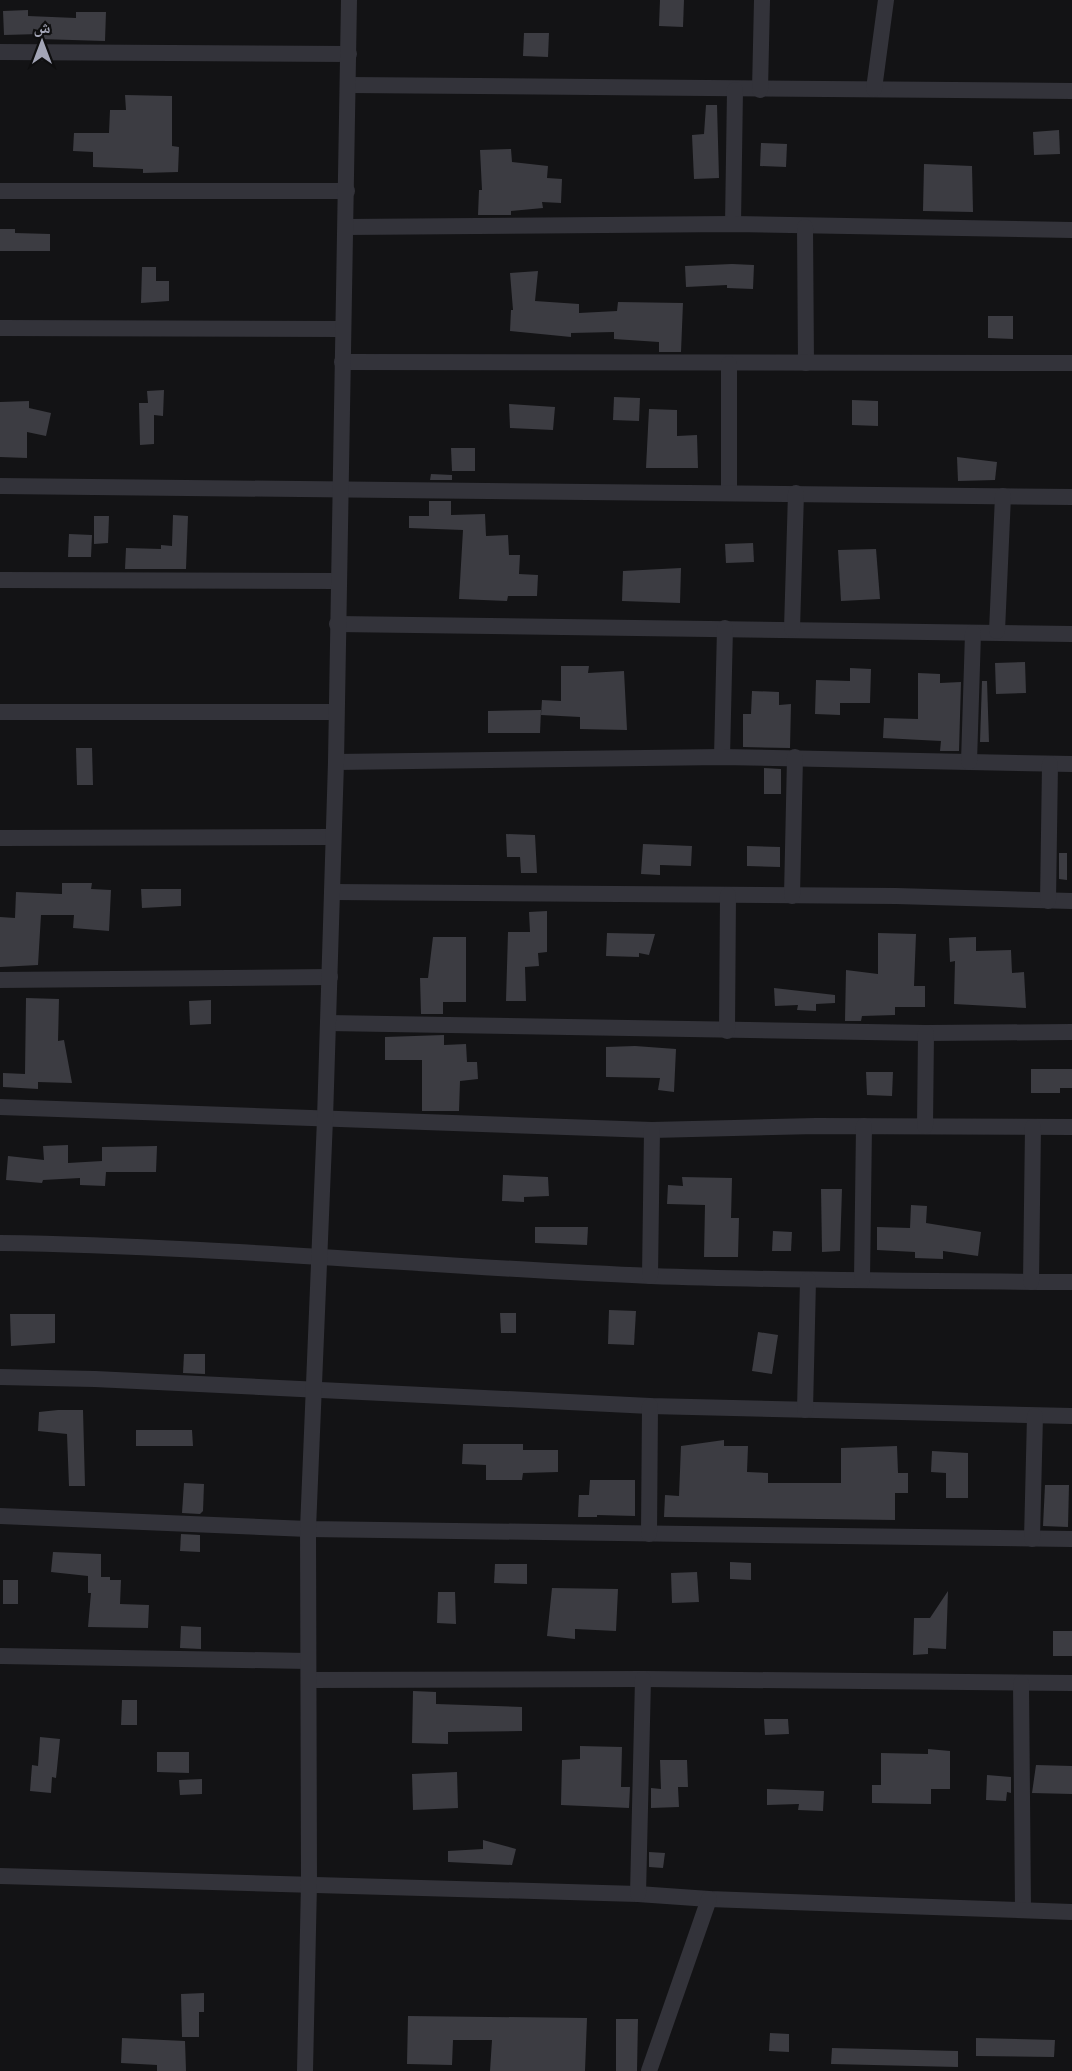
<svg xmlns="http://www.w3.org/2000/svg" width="1072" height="2071" font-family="Ubuntu,'Noto Naskh Arabic',sans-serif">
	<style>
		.building { fill: #3c3c42 }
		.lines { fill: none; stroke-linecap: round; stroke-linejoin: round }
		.minor { stroke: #33333a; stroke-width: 16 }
	</style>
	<rect width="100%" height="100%" fill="#131315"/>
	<g class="building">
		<path d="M 660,0 L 684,0 L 683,27 L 659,26 Z"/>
		<path d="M 28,10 L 28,16 L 76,18 L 76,12 L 106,12 L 105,41 L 39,39 L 40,34 L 4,35 L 3,11 Z"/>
		<path d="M 524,33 L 549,33 L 548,57 L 523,56 Z"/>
		<path d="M 125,95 L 172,96 L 172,146 L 179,147 L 178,172 L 143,173 L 143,169 L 93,167 L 93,152 L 73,151 L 74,133 L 109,133 L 110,110 L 126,110 Z"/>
		<path d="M 706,105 L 717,105 L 719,178 L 694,179 L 692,135 L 704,134 Z"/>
		<path d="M 1059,130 L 1060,154 L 1034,155 L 1033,132 Z"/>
		<path d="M 761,143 L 787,144 L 786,167 L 760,166 Z"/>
		<path d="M 511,149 L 512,162 L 548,166 L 547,178 L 562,179 L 561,203 L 542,202 L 543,208 L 511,211 L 511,215 L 478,215 L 479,190 L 482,190 L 480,150 Z"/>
		<path d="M 924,164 L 972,166 L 973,212 L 923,211 Z"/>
		<path d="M 0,229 L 15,229 L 15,233 L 50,234 L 50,251 L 0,251 Z"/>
		<path d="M 732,264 L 754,265 L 753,289 L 727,288 L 727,285 L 686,287 L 685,266 Z"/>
		<path d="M 142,267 L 156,267 L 156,281 L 169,281 L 169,301 L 141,303 Z"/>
		<path d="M 538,271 L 535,301 L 579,304 L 579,313 L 617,311 L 618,302 L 683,303 L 681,352 L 659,352 L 659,342 L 614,339 L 614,332 L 571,333 L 571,337 L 510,331 L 511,310 L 513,310 L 510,273 Z"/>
		<path d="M 988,316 L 1013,316 L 1013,339 L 988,338 Z"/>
		<path d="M 164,390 L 163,416 L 154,415 L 154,444 L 140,445 L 139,403 L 148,403 L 147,391 Z"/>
		<path d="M 614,397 L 640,398 L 639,421 L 613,420 Z"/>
		<path d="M 852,400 L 878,401 L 878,426 L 852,425 Z"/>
		<path d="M 29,401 L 29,408 L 51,413 L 46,436 L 27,432 L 27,458 L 0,457 L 0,402 Z"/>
		<path d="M 509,404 L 555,407 L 553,430 L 510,428 Z"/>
		<path d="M 649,409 L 677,410 L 677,436 L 697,435 L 698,468 L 646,468 Z"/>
		<path d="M 451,448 L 475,448 L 475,471 L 452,471 Z"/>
		<path d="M 957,457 L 997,462 L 995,480 L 958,481 Z"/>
		<path d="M 431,474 L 452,475 L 452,480 L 430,480 Z"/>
		<path d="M 429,501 L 451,501 L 451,515 L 485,514 L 486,536 L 508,535 L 509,555 L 520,555 L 519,574 L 538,575 L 537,596 L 508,596 L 507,601 L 459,599 L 463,530 L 409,528 L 409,516 L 429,516 Z"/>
		<path d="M 173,515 L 188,516 L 186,569 L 125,569 L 126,548 L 161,549 L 161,545 L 172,546 Z"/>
		<path d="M 94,516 L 109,516 L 108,543 L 94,544 Z"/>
		<path d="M 69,534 L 92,535 L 91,557 L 68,557 Z"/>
		<path d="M 753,543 L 754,562 L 726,563 L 725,544 Z"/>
		<path d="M 876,549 L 880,599 L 841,601 L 838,550 Z"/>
		<path d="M 681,568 L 680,603 L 622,601 L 623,571 Z"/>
		<path d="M 1025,662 L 1026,693 L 996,694 L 995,663 Z"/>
		<path d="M 561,666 L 589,666 L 588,673 L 624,671 L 627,730 L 580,729 L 580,717 L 541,715 L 542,700 L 561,701 Z"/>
		<path d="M 850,668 L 871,669 L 870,703 L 840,703 L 840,715 L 815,714 L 816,680 L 850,681 Z"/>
		<path d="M 918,673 L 940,674 L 940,683 L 961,682 L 959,751 L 940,751 L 941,741 L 883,738 L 884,718 L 918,719 Z"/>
		<path d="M 982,681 L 987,681 L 989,742 L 980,742 Z"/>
		<path d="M 752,691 L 779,692 L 779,705 L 791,704 L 790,748 L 743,747 L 743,714 L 751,714 Z"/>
		<path d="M 541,710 L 540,733 L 488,733 L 488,711 Z"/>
		<path d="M 76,748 L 92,748 L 93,785 L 77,785 Z"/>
		<path d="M 764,768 L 781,769 L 781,794 L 764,794 Z"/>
		<path d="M 506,834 L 535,835 L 537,873 L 521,873 L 520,857 L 507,857 Z"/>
		<path d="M 643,844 L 692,846 L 691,866 L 660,865 L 660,875 L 641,874 Z"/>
		<path d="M 747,846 L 780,847 L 780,867 L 747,866 Z"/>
		<path d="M 1059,853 L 1067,853 L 1067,880 L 1059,879 Z"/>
		<path d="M 62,883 L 92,883 L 91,889 L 111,890 L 109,931 L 73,928 L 74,915 L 41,915 L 38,965 L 0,967 L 0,917 L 15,918 L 16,892 L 62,894 Z"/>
		<path d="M 141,889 L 181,889 L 181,906 L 142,908 Z"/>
		<path d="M 547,911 L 547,952 L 538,953 L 539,966 L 525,967 L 526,1001 L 506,1001 L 508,932 L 530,932 L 529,912 Z"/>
		<path d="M 607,933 L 655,934 L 649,955 L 639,953 L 639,957 L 606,956 Z"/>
		<path d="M 878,933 L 916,934 L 914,986 L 925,986 L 925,1007 L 895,1007 L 895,1015 L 862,1016 L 861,1021 L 845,1021 L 846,970 L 878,974 Z"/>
		<path d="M 433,937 L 466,937 L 466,1002 L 443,1002 L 443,1014 L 421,1014 L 420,978 L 428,978 Z"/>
		<path d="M 976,937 L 976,951 L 1011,950 L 1012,973 L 1024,972 L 1026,1008 L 954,1004 L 955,961 L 950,962 L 949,938 Z"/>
		<path d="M 774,988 L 835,995 L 835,1003 L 816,1004 L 816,1011 L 797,1010 L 798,1005 L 775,1006 Z"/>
		<path d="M 26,998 L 59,999 L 58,1041 L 64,1040 L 72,1083 L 38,1082 L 38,1089 L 3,1087 L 3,1073 L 25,1074 Z"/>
		<path d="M 211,1000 L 211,1024 L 190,1025 L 189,1001 Z"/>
		<path d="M 444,1035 L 444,1045 L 466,1044 L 467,1062 L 477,1062 L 478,1079 L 460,1081 L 459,1111 L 422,1111 L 422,1060 L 385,1060 L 385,1037 Z"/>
		<path d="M 635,1046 L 676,1049 L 674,1092 L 658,1090 L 660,1078 L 606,1077 L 606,1047 Z"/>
		<path d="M 1031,1069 L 1072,1069 L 1072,1088 L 1060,1088 L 1060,1093 L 1031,1093 Z"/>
		<path d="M 866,1072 L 893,1072 L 892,1096 L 867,1095 Z"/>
		<path d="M 68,1145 L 68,1163 L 102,1161 L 102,1147 L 157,1146 L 156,1172 L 106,1172 L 105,1186 L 80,1185 L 80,1178 L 43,1180 L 42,1183 L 6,1180 L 8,1156 L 44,1160 L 43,1146 Z"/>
		<path d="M 503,1175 L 548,1177 L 549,1196 L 524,1197 L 524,1202 L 502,1201 Z"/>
		<path d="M 682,1177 L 732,1178 L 731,1218 L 739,1218 L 738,1257 L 704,1257 L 705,1205 L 667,1204 L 668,1185 L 683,1186 Z"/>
		<path d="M 821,1189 L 842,1189 L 840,1251 L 822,1252 Z"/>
		<path d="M 911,1205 L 927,1206 L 926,1223 L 981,1232 L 978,1256 L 943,1251 L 943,1259 L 915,1258 L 915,1252 L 877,1250 L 877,1227 L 910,1228 Z"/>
		<path d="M 535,1227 L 588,1227 L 587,1245 L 535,1243 Z"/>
		<path d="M 773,1231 L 792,1232 L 791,1251 L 772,1251 Z"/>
		<path d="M 609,1310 L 636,1311 L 634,1345 L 608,1344 Z"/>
		<path d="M 500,1313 L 516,1313 L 516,1333 L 501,1333 Z"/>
		<path d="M 10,1314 L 55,1314 L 55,1343 L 11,1346 Z"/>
		<path d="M 758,1332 L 778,1335 L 772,1374 L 752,1371 Z"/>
		<path d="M 184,1354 L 205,1354 L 205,1374 L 183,1373 Z"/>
		<path d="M 58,1410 L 83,1410 L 85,1486 L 69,1486 L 67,1434 L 38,1431 L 39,1412 Z"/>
		<path d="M 136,1430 L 192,1430 L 193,1446 L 136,1446 Z"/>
		<path d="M 724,1440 L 724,1446 L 748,1446 L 747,1472 L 768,1473 L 768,1483 L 841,1483 L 841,1448 L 897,1446 L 898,1473 L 908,1473 L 908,1493 L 895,1493 L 895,1520 L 664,1517 L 665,1495 L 679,1496 L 681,1446 Z"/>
		<path d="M 463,1444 L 523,1444 L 523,1450 L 558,1450 L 558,1472 L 523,1473 L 522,1480 L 486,1480 L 486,1465 L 462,1464 Z"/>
		<path d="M 932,1451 L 968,1453 L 968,1498 L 946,1498 L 946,1473 L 931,1472 Z"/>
		<path d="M 590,1480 L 635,1480 L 635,1516 L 597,1515 L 597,1517 L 578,1517 L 579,1495 L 589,1495 Z"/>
		<path d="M 184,1483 L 204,1484 L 203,1511 L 200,1514 L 182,1513 Z"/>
		<path d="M 1045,1485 L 1069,1485 L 1068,1527 L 1043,1526 Z"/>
		<path d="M 181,1534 L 200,1535 L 200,1552 L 180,1551 Z"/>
		<path d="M 53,1552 L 101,1554 L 101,1577 L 110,1577 L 110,1580 L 121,1580 L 120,1604 L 149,1605 L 148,1628 L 88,1627 L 91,1593 L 88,1593 L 88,1576 L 51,1572 Z"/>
		<path d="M 730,1562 L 751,1563 L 751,1580 L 730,1579 Z"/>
		<path d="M 495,1564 L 527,1564 L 527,1584 L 494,1583 Z"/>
		<path d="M 697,1572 L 699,1602 L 672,1603 L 671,1573 Z"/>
		<rect x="3" y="1580" width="15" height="24"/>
		<path d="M 552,1588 L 618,1589 L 616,1631 L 575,1629 L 575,1639 L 547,1636 Z"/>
		<path d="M 948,1591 L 946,1649 L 928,1648 L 928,1654 L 913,1655 L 914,1618 L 930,1618 Z"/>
		<path d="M 438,1592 L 455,1592 L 456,1624 L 437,1623 Z"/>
		<path d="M 181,1626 L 201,1627 L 201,1649 L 180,1648 Z"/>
		<rect x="1053" y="1631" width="19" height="25"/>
		<path d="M 413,1691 L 436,1692 L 436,1704 L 522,1707 L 522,1731 L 448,1732 L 448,1744 L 412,1743 Z"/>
		<path d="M 122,1700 L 137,1700 L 137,1725 L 121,1725 Z"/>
		<path d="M 764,1719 L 788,1719 L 789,1734 L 765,1735 Z"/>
		<path d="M 40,1737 L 60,1739 L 56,1778 L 52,1777 L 51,1793 L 30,1791 L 32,1765 L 38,1766 Z"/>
		<path d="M 580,1746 L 622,1747 L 621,1787 L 630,1787 L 629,1808 L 561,1805 L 562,1760 L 580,1759 Z"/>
		<path d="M 928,1749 L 950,1751 L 950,1789 L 931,1789 L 931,1804 L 872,1803 L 872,1785 L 881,1785 L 881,1753 L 928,1754 Z"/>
		<path d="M 157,1752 L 189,1752 L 189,1773 L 157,1772 Z"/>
		<path d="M 660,1760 L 687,1760 L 688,1787 L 678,1787 L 679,1807 L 651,1808 L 651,1788 L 661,1789 Z"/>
		<path d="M 1036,1765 L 1072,1766 L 1072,1794 L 1032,1793 Z"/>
		<path d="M 457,1772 L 458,1808 L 413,1810 L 412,1774 Z"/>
		<path d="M 987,1775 L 1011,1777 L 1011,1793 L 1007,1792 L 1006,1801 L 986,1800 Z"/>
		<path d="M 202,1779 L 202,1794 L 180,1795 L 179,1780 Z"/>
		<path d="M 767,1789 L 824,1791 L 823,1811 L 798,1810 L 799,1804 L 767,1805 Z"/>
		<path d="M 483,1840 L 516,1849 L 512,1865 L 448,1862 L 448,1851 L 483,1849 Z"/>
		<path d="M 649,1852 L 665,1853 L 663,1868 L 649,1867 Z"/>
		<path d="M 204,1993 L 204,2012 L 199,2012 L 199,2037 L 182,2037 L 181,1994 Z"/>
		<path d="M 408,2016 L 587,2018 L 585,2071 L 490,2071 L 492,2040 L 453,2040 L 452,2065 L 407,2064 Z"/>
		<path d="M 616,2019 L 638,2019 L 637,2071 L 616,2071 Z"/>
		<path d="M 770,2033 L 789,2034 L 789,2052 L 769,2051 Z"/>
		<path d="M 122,2038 L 185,2041 L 186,2071 L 157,2071 L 157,2065 L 121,2063 Z"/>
		<path d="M 976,2038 L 1055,2040 L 1054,2057 L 976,2056 Z"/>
		<path d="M 832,2048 L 958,2051 L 958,2067 L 831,2064 Z"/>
	</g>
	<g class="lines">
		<g class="minor">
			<path d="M 0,52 L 349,54"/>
			<path d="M 349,85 L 1072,91"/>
			<path d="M 874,89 L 886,0"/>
			<path d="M 760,90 L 762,0"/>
			<path d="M 0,191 L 347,191"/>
			<path d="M 733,224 L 735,90"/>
			<path d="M 346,227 L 733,224 L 1072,230"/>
			<path d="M 805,227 L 806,363"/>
			<path d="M 0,328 L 343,329"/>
			<path d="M 342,362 L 1072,363"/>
			<path d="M 729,364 L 729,492"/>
			<path d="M 0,486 C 357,492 715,491 1072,497"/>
			<path d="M 0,580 L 338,581"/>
			<path d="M 337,624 L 1072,634"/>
			<path d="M 792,629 L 796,493"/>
			<path d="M 997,631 L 1003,496"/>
			<path d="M 0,712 L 336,712"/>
			<path d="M 722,757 L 725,628"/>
			<path d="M 336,762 L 722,757 L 1072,764"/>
			<path d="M 969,762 L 973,633"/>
			<path d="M 0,838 L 332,837"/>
			<path d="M 332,892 L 896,896 L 1072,901"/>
			<path d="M 792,896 L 795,757"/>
			<path d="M 1048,901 L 1050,764"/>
			<path d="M 0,980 L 330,977"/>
			<path d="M 328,1023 L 926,1033 L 1072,1032"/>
			<path d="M 727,1031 L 728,895"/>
			<path d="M 0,1107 L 652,1130 L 816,1126 L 1072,1127"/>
			<path d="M 925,1126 L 926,1033"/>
			<path d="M 0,1243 C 218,1246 434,1267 651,1276 C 792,1281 932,1281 1072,1282"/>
			<path d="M 650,1276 L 652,1130"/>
			<path d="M 862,1280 L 864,1126"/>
			<path d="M 1031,1282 L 1033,1127"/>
			<path d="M 0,1377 L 95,1379 L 650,1406 L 1072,1416"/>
			<path d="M 805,1410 L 808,1280"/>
			<path d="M 0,1516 L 308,1529 L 1072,1539"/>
			<path d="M 649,1534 L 650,1406"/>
			<path d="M 1032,1539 L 1035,1416"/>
			<path d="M 0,1656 L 308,1661"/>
			<path d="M 309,1680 L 643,1679 L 1072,1683"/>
			<path d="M 1021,1683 L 1023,1910"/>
			<path d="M 0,1876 L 638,1894 L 709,1899 L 1072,1912"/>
			<path d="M 638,1894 L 643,1679"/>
			<path d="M 305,2071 L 309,1883 L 308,1529 L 325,1119 L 336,762 L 349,0"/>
			<path d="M 649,2071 L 709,1899"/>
		</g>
	</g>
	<g transform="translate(42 42)" stroke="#0e0e0f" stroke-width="4.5" paint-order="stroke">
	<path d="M0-4.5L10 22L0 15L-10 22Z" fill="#a3a5b6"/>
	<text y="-9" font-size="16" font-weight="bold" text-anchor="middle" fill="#a3a5b6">ش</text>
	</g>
</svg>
